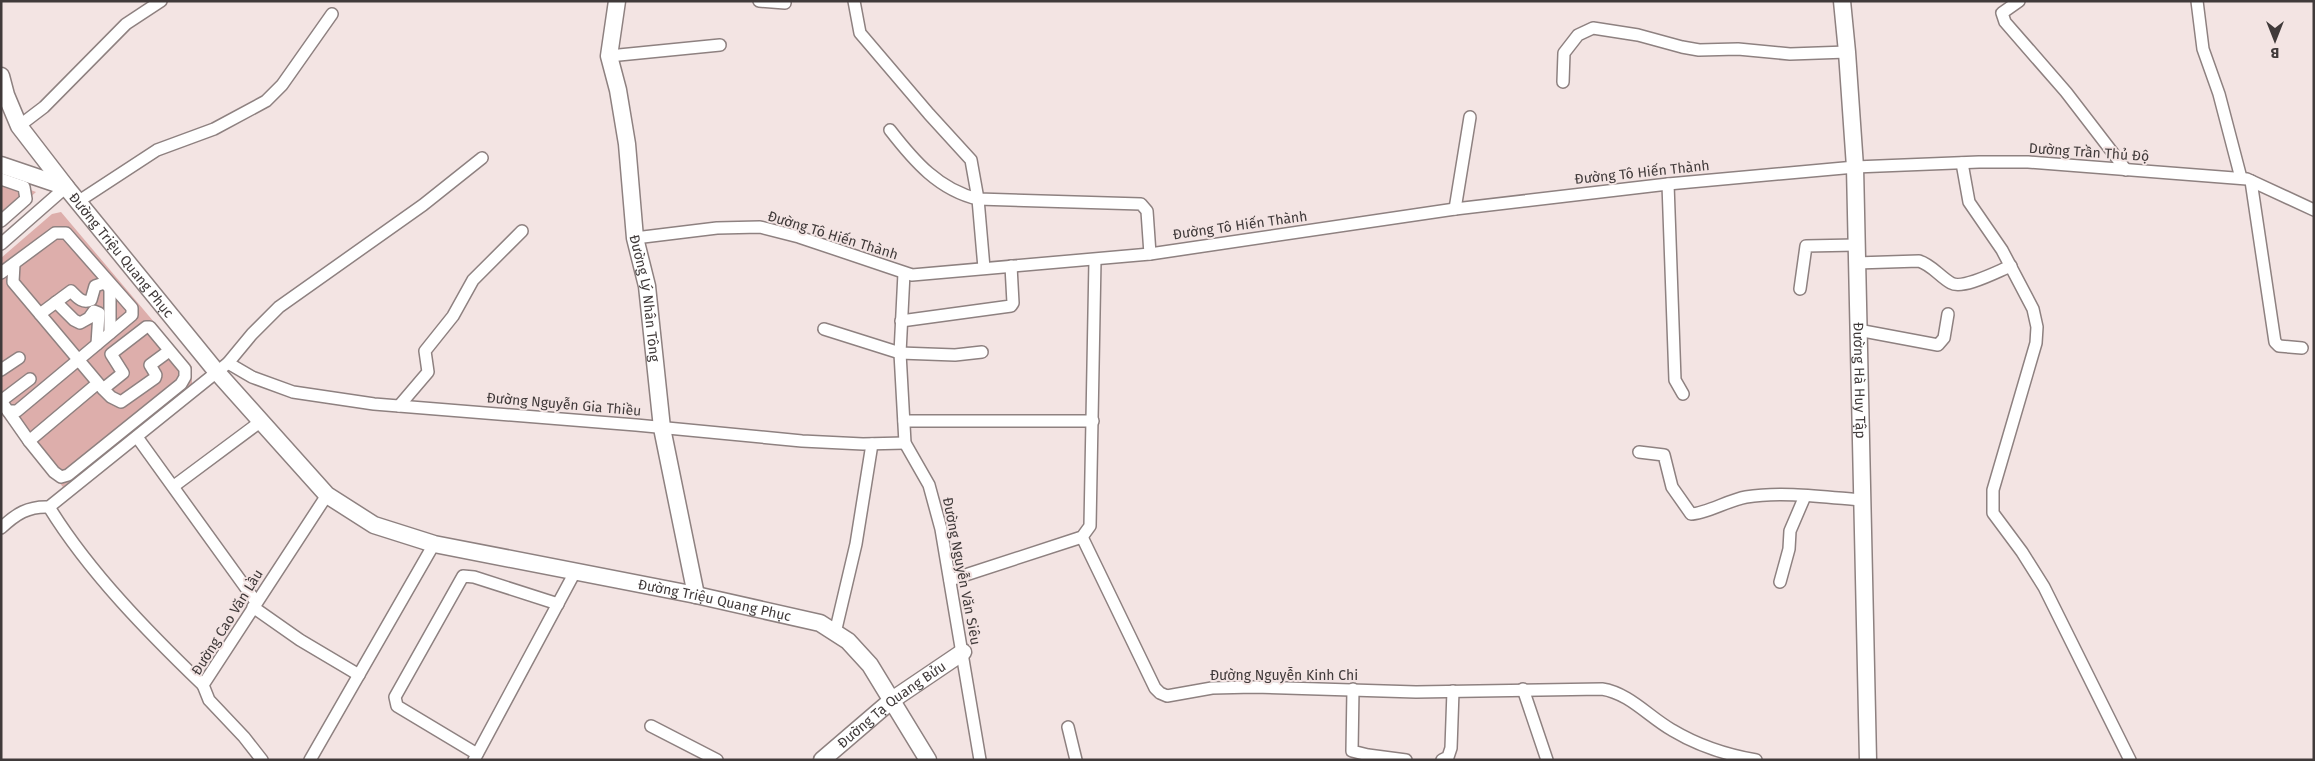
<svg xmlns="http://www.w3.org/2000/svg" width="2315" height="761" font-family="'Fira Sans',sans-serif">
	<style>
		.green { fill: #ddaeab }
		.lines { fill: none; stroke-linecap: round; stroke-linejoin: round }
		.street-casing { stroke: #8e8180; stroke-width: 14 }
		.secondary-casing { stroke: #8e8180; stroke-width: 19 }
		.street { stroke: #fff; stroke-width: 11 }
		.secondary { stroke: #fff; stroke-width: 16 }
		.labels { text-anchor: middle; stroke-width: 4; stroke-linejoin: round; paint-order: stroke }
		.street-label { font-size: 14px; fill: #403a3a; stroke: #f3e4e3 }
	</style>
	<rect width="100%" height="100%" fill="#f3e4e3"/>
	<g class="green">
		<path d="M 1,179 L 36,192 L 1,223 Z"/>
		<path d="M 61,212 L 192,367 L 192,385 L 63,487 L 1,414 L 1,258 L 52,214 Z"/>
	</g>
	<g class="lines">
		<g class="street-casing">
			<g id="street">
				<path d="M 759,1 L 785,3"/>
				<path d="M 854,1 L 860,33 L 929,114 L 971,160 L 978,199 L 984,268"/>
				<path d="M 2019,1 L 2002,13 L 2005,22 L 2066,92 L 2126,170"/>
				<path d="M 2197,1 L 2203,49 L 2219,94 L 2241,178"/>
				<path d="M 609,56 L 720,45"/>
				<path d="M 1563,82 L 1564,53 L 1578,35 L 1593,28 L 1638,35 L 1682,47 L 1699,50 L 1738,49 L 1790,54 L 1847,52"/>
				<path d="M 19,126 L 44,107 L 126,24 L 161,1"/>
				<path d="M 890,130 C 914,161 939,190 978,199 L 1141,204 L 1147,211 L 1150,254"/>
				<path d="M 1962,163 L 1969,202 L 2002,250 L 2033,309 L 2037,327 L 2036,343 L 1993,490 L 1993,513 L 2022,552 L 2044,587 L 2130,760"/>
				<path d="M 1,179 L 24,187 L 26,199 L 1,221"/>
				<path d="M 2251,181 L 2275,342 L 2279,346 L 2302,348"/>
				<path d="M 1668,184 L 1675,380 L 1683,394"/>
				<path d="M 79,201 L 157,150 L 214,129 L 266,101 L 282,85 L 332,14"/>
				<path d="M 1455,209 L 1470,117"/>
				<path d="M 635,238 L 717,228 L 760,227 L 799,237 L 912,275 L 1150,254 L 1455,209 L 1668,184 L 1855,167 L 1979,162 L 2028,162 L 2247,179 L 2314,210"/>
				<path d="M 1,244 L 66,187"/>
				<path d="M 1856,263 L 1919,261 C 1932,265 1939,276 1951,283 C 1963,290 1998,271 2011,266"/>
				<path d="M 14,264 L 13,282 L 103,389 L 123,373 L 111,354 L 146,327 L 150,327 L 185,369 L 185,377 L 181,384 L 68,475 L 61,477 L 54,472 L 29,441 L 98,383"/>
				<path d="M 1,273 L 55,233 L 66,233 L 132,308 L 132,315 L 17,411 L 8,411 L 1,401 L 30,379"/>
				<path d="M 904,273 L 900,353 L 905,443 L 929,485 L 941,529 L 980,760"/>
				<path d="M 1800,289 L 1806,246 L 1856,245"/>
				<path d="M 56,302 L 74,320 L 80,323 L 89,318 L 94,311 L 99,313 L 97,344"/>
				<path d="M 40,314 L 71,291 C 77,297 82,304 91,300 L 95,286 L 104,283 L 109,287 L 110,291 L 110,333"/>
				<path d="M 901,321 L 1011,306 L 1013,303 L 1011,266"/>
				<path d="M 824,329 L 900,353 L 955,355 L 982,352"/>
				<path d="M 1858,330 L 1938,345 L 1944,338 L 1948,314"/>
				<path d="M 228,363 L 252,377 L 293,392 L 374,404 L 636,425 L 802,441 L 863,444 L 905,443"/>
				<path d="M 1,370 L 19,358"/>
				<path d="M 103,389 L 111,397 L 121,402 L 155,378 L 156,375 L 150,365 L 169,351"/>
				<path d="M 399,406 L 428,372 L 425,351 L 453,316 L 473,280 L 522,231"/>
				<path d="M 8,411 L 29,441"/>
				<path d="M 904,421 L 1093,421"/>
				<path d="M 137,437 L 256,602"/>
				<path d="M 1639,452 L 1664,455 L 1672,487 L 1691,514 C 1705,514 1729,500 1746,497 C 1781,491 1825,497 1861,500"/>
				<path d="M 174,486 L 260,422"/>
				<path d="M 49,507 C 89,572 148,632 203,685"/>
				<path d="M 1,528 C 16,514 28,506 49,507 L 228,363 L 252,334 L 279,307 L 423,205 L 482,158"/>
				<path d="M 1082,537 L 1155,688 L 1160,693 L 1167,696 L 1212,688 L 1254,687 L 1416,692 L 1602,689 C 1629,693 1649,717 1672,730 C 1697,745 1727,755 1756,760"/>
				<path d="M 950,580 L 1082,537 L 1090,526 L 1095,260"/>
				<path d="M 1780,582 L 1789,549 L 1790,531 L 1805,496"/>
				<path d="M 253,607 L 300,640 L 359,675"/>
				<path d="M 835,633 L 856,544 L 872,444"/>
				<path d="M 1353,689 L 1352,751 L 1368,755 L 1406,760"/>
				<path d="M 1523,689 L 1547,760"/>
				<path d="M 651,726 L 717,760"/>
				<path d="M 1068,727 L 1076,760"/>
				<path d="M 477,754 L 397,706 L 395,697 L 463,576 L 474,577 L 558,604"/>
				<path d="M 262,760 L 244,737 L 209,700 L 203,685 L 327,495"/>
				<path d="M 310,760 L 434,544"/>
				<path d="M 474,760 L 575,572"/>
				<path d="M 1442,760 L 1448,757 L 1451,748 L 1453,691"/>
			</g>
		</g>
		<g class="secondary-casing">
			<g id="secondary">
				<path id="s1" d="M 617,1 L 609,56 L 618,90 L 627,144 L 635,238 L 647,286 L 662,428 L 696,595"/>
				<path id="s2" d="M 1842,1 L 1847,52 L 1855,167 L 1868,760"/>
				<path id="s3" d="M 1,76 L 6,95 L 19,126 L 66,187 L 216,371 L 327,495 L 374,525 L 434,544 L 696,595 L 820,623 L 848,641 L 870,665 L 928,760"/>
				<path d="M 1,165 L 66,187"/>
				<path id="s4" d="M 822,760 L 892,700 L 963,652"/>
			</g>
		</g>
		<use href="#street" class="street"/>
		<use href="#secondary" class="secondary"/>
	</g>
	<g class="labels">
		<g class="street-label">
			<text transform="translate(2089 152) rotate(4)" y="5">Dường Trần Thủ Độ</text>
			<text transform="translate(1642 172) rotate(-6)" y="5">Đường Tô Hiến Thành</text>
			<text transform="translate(1240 225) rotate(-8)" y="5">Đường Tô Hiến Thành</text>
			<text transform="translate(833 235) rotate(17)" y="5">Đường Tô Hiến Thành</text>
			<text dy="5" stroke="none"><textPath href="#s3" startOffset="218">Đường Triệu Quang Phục</textPath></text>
			<text dy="5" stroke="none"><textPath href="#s1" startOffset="301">Đường Lý Nhân Tông</textPath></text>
			<text dy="5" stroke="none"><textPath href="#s2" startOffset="380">Đường Hà Huy Tập</textPath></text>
			<text transform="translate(564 404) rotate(5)" y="5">Đường Nguyễn Gia Thiều</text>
			<text transform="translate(962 571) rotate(79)" y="5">Đường Nguyễn Văn Siêu</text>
			<text dy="5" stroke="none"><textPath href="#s3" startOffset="939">Đường Triệu Quang Phục</textPath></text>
			<text transform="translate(227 622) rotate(-58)" y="5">Đường Cao Văn Lầu</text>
			<text x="1284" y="680">Đường Nguyễn Kinh Chi</text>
			<text dy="5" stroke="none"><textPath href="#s4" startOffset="89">Đường Tạ Quang Bửu</textPath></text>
		</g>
	</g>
	<rect width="2315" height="761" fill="none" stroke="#403a3a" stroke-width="5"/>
	<g transform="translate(2275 40) rotate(180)" stroke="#f3e4e3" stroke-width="4" paint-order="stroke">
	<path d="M0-4L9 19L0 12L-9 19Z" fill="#403a3a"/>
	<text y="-8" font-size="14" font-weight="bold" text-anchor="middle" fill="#403a3a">B</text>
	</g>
</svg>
